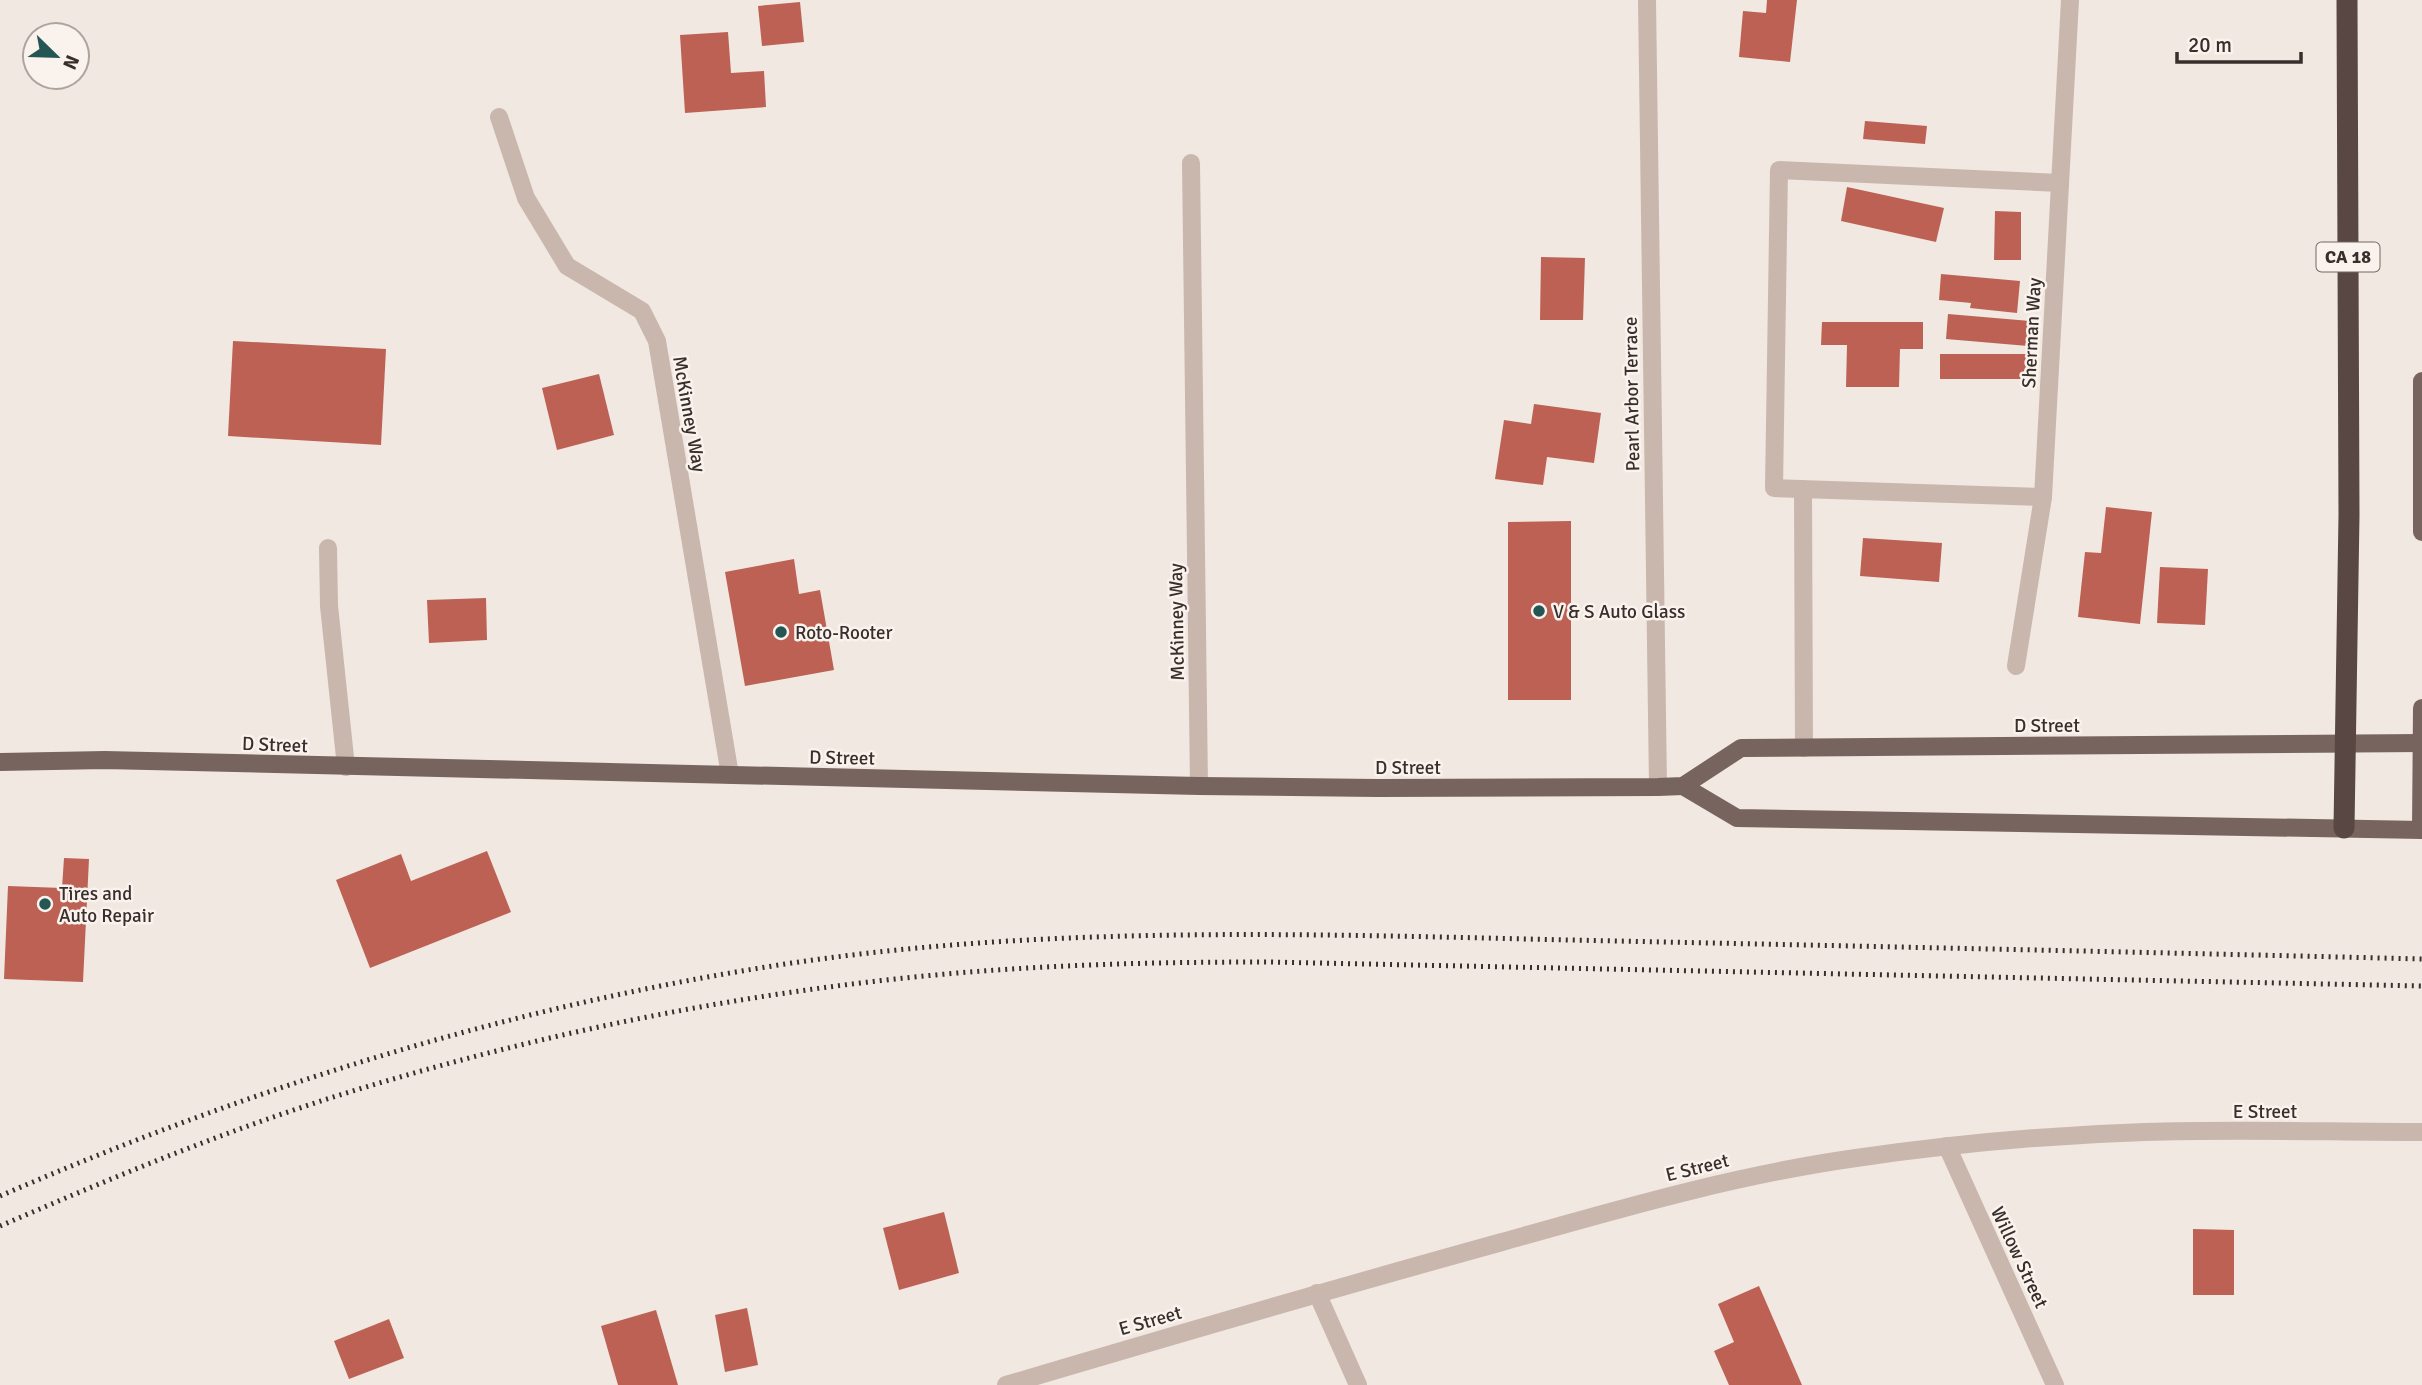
<svg xmlns="http://www.w3.org/2000/svg" width="2422" height="1385" font-family="Signika,sans-serif">
	<style>
		.building { fill: #bc6154 }
		.lines { fill: none; stroke-linecap: round; stroke-linejoin: round }
		.service { stroke: #c9b7ad; stroke-width: 18 }
		.minor { stroke: #c9b7ad; stroke-width: 18 }
		.tertiary { stroke: #c9b7ad; stroke-width: 18 }
		.primary { stroke: #78645e; stroke-width: 18 }
		.motorway { stroke: #584743; stroke-width: 21 }
		.rail { stroke: #382e2b; stroke-width: 5; stroke-dasharray: 2 5; stroke-linecap: butt }
		.poi-dot { fill: #245654; stroke: #f9f2ed; stroke-width: 2.5 }
		.labels { text-anchor: middle; stroke-width: 5; stroke-linejoin: round; paint-order: stroke }
		.shield { fill: #f9f2ed; stroke: #726965; stroke-width: 2 }
		.shield-label { font-size: 18px; font-weight: bold; fill: #382e2b }
		.street-label { font-size: 19px; fill: #382e2b; stroke: #f9f2ed }
		.poi-label { font-size: 19px; fill: #382e2b; stroke: #f9f2ed; text-anchor: start }
	</style>
	<rect width="100%" height="100%" fill="#f1e8e1"/>
	<g class="building">
		<path d="M 1767,0 L 1797,0 L 1790,62 L 1739,57 L 1743,11 L 1766,13 Z"/>
		<path d="M 800,2 L 804,42 L 762,46 L 758,6 Z"/>
		<path d="M 728,32 L 731,73 L 764,71 L 766,107 L 685,113 L 680,35 Z"/>
		<path d="M 1865,121 L 1927,126 L 1925,144 L 1863,139 Z"/>
		<path d="M 1847,187 L 1944,208 L 1936,242 L 1841,221 Z"/>
		<path d="M 1995,211 L 2021,212 L 2021,260 L 1994,260 Z"/>
		<path d="M 1541,257 L 1585,258 L 1583,320 L 1540,320 Z"/>
		<path d="M 1941,274 L 2020,281 L 2017,313 L 1970,308 L 1971,303 L 1939,300 Z"/>
		<path d="M 1948,314 L 2030,321 L 2028,346 L 1946,339 Z"/>
		<path d="M 1822,322 L 1923,322 L 1923,349 L 1900,349 L 1899,387 L 1846,387 L 1847,345 L 1821,345 Z"/>
		<path d="M 233,341 L 386,349 L 381,445 L 228,436 Z"/>
		<rect x="1940" y="354" width="93" height="25"/>
		<path d="M 599,374 L 614,435 L 557,450 L 542,388 Z"/>
		<path d="M 1534,404 L 1601,413 L 1594,463 L 1547,457 L 1543,485 L 1495,479 L 1504,420 L 1531,424 Z"/>
		<path d="M 2106,507 L 2152,512 L 2140,624 L 2078,617 L 2085,552 L 2101,553 Z"/>
		<path d="M 1571,521 L 1571,700 L 1508,700 L 1508,522 Z"/>
		<path d="M 1863,538 L 1942,543 L 1939,582 L 1860,576 Z"/>
		<path d="M 794,559 L 799,594 L 820,590 L 834,670 L 745,686 L 725,572 Z"/>
		<path d="M 2160,567 L 2208,569 L 2205,625 L 2157,623 Z"/>
		<path d="M 486,598 L 487,640 L 429,643 L 427,600 Z"/>
		<path d="M 487,851 L 511,912 L 370,968 L 336,880 L 401,854 L 411,881 Z"/>
		<path d="M 64,858 L 89,859 L 83,982 L 4,979 L 8,886 L 62,888 Z"/>
		<path d="M 944,1212 L 959,1273 L 899,1290 L 883,1228 Z"/>
		<path d="M 2193,1229 L 2234,1230 L 2234,1295 L 2193,1295 Z"/>
		<path d="M 1759,1286 L 1802,1385 L 1729,1385 L 1714,1351 L 1734,1342 L 1718,1304 Z"/>
		<path d="M 747,1308 L 758,1365 L 725,1372 L 715,1315 Z"/>
		<path d="M 656,1310 L 678,1385 L 618,1385 L 601,1326 Z"/>
		<path d="M 389,1319 L 404,1358 L 349,1379 L 334,1341 Z"/>
	</g>
	<g class="lines">
		<g class="service">
			<path d="M 1803,489 L 1804,748"/>
			<path d="M 2043,497 L 1774,488 L 1779,170 L 2060,183"/>
			<path d="M 328,548 L 329,606 L 346,767"/>
		</g>
		<g class="minor">
			<path d="M 1647,0 L 1658,787"/>
			<path d="M 499,117 L 526,198 L 567,266 L 642,311 L 657,341 L 730,775"/>
			<path d="M 1191,163 L 1199,786"/>
			<path d="M 2016,666 L 2043,497 L 2070,0"/>
			<path d="M 1947,1146 L 2055,1385"/>
			<path d="M 1317,1293 L 1358,1385"/>
		</g>
		<path class="tertiary" d="M 1006,1385 C 1171,1336 1336,1288 1502,1242 C 1619,1209 1735,1175 1856,1158 C 1952,1144 2049,1135 2145,1132 C 2237,1129 2330,1132 2422,1132"/>
		<g class="primary">
			<path d="M 2422,381 L 2422,532"/>
			<path d="M 0,762 L 105,760 L 1199,786 L 1377,788 L 1658,787 L 1683,786 L 1741,748 L 2422,743"/>
			<path d="M 1683,786 L 1737,818 L 2422,830"/>
			<path d="M 2421,830 L 2422,708"/>
		</g>
		<path class="motorway" d="M 2344,828 L 2349,515 L 2347,0"/>
		<g class="rail">
			<path d="M 0,1196 C 254,1086 518,1004 792,963 C 1049,925 1310,934 1569,940 C 1854,946 2138,952 2422,959"/>
			<path d="M 0,1226 C 116,1176 234,1127 356,1090 C 580,1022 812,979 1046,967 C 1120,963 1195,962 1269,962 L 2422,986"/>
		</g>
	</g>
	<g class="poi-dot">
		<circle cx="1539" cy="611" r="7"/>
		<circle cx="781" cy="632" r="7"/>
		<circle cx="45" cy="904" r="7"/>
	</g>
	<g class="labels">
		<rect class="shield" x="2316.5" y="242.5" width="63" height="29" rx="5"/>
		<g class="shield-label">
			<text x="2348" y="263">CA 18</text>
		</g>
		<g class="street-label">
			<text transform="translate(2031 333) rotate(-87)" y="7">Sherman Way</text>
			<text transform="translate(1631 394) rotate(-91)" y="7">Pearl Arbor Terrace</text>
			<text transform="translate(690 414) rotate(80)" y="7">McKinney Way</text>
			<text transform="translate(1176 622) rotate(-91)" y="7">McKinney Way</text>
			<text x="2047" y="732">D Street</text>
			<text transform="translate(275 744) rotate(2)" y="7">D Street</text>
			<text transform="translate(842 757) rotate(1)" y="7">D Street</text>
			<text x="1408" y="774">D Street</text>
			<text x="2265" y="1118">E Street</text>
			<text transform="translate(1697 1167) rotate(-14)" y="7">E Street</text>
			<text transform="translate(2020 1257) rotate(65)" y="7">Willow Street</text>
			<text transform="translate(1150 1320) rotate(-16)" y="7">E Street</text>
		</g>
		<g class="poi-label">
			<text x="1553" y="618">V &amp; S Auto Glass</text>
			<text x="795" y="639">Roto-Rooter</text>
			<text x="59" y="900">Tires and<tspan x="59" dy="22">Auto Repair</tspan></text>
		</g>
	</g>
	<g transform="translate(56 56) rotate(113)"><circle r="33" fill="#f9f2ed" stroke="#aca49f" stroke-width="2"/>
	<path d="M0-5L12 26L0 18L-12 26Z" fill="#245654"/>
	<text y="-10" font-size="19" font-weight="bold" text-anchor="middle" fill="#382e2b">N</text>
	</g>
	<path d="M2177 52v10h124v-10" fill="none" stroke="#382e2b" stroke-width="3.5"/>
	<text x="2188" y="52" font-size="21" fill="#382e2b" stroke="#f9f2ed" stroke-width="5" paint-order="stroke">20 m</text>
</svg>
